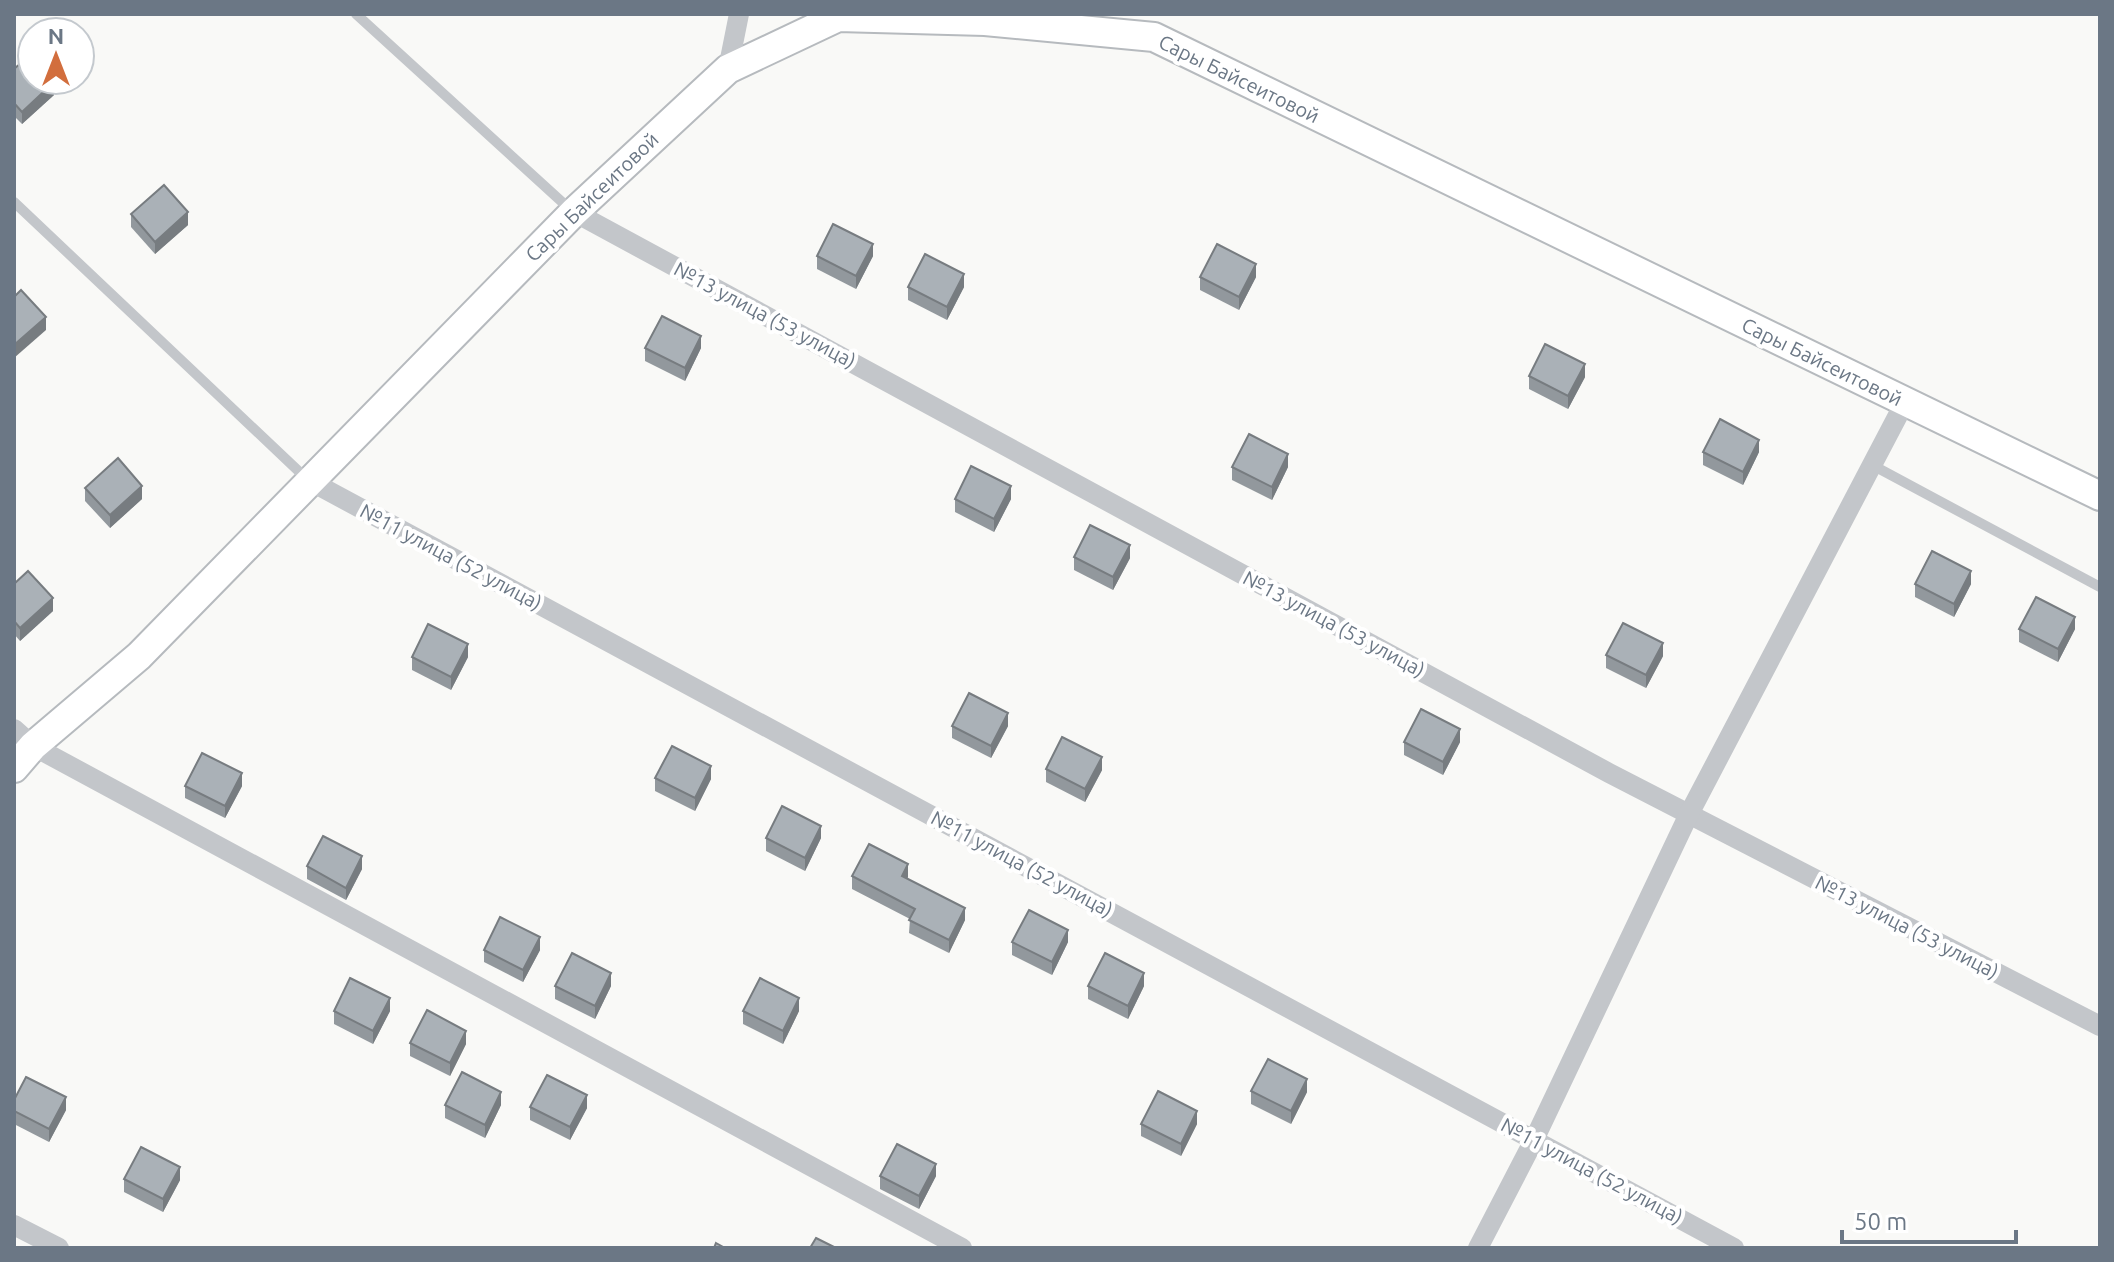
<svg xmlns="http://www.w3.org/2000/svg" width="2114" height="1262" font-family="Ubuntu,sans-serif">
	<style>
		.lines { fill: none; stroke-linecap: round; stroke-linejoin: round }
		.secondary-casing { stroke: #b6babe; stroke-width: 32 }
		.lane { stroke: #c3c6ca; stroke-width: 10 }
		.street { stroke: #c3c6ca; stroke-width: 20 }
		.secondary { stroke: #fff; stroke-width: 28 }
		.wall { fill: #92989d }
		.shaded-wall { fill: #777c80 }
		.building { fill: #aab1b7; stroke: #777c80; stroke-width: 2 }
		.labels { text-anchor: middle; stroke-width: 8; stroke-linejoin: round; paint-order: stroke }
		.street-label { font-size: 20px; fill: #6b7785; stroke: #fff }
	</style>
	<rect width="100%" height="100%" fill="#f9f9f7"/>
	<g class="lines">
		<g class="secondary-casing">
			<path id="secondary" d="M 14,768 L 33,746 L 139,656 L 574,212 L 728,69 L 838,17 L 985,21 L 1154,37 L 2100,496"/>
		</g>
		<g class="lane">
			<path d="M 356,14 L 573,212"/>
			<path d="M 14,202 L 309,481"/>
			<path d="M 1874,466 L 2100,587"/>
		</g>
		<g class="street">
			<path d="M 728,69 L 739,14"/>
			<path d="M 574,212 L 1609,773 L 2100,1026"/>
			<path d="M 310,481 L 1734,1248"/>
			<path d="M 14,729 L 33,746 L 962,1248"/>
			<path d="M 14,1225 L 59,1248"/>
			<path d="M 1478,1248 L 1534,1140 L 1689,814 L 1905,402"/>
		</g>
		<use href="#secondary" class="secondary"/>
	</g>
	<g class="wall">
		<path d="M 14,69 L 54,95 L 22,124 L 14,116 Z"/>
		<path d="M 131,214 L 188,225 L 155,254 L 131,227 Z"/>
		<path d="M 817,256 L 873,256 L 856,289 L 817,269 Z"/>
		<path d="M 1200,277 L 1256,277 L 1239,310 L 1200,290 Z"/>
		<path d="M 908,287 L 964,287 L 947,320 L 908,300 Z"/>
		<path d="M 645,348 L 701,348 L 685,381 L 645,361 Z"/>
		<path d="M 1529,376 L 1585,377 L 1568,409 L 1529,389 Z"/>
		<path d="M 1703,452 L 1759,452 L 1743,485 L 1703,465 Z"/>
		<path d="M 1232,467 L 1288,467 L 1272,500 L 1232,480 Z"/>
		<path d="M 85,488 L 142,499 L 110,528 L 85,501 Z"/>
		<path d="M 955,499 L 1011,499 L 994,532 L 955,512 Z"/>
		<path d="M 1074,557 L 1130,558 L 1113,590 L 1074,570 Z"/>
		<path d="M 14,584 L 53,611 L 20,641 L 14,634 Z"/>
		<path d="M 1915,584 L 1971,584 L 1954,617 L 1915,597 Z"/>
		<path d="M 2019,629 L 2075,629 L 2058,662 L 2019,642 Z"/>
		<path d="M 1606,655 L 1663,656 L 1646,688 L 1606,668 Z"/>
		<path d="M 412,657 L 468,657 L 451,690 L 412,670 Z"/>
		<path d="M 952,726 L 1008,726 L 991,758 L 952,738 Z"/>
		<path d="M 1404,742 L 1460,742 L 1443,775 L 1404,755 Z"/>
		<path d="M 1046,769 L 1102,770 L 1085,802 L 1046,782 Z"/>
		<path d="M 655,778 L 711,779 L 695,811 L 655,791 Z"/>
		<path d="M 185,786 L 242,786 L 225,818 L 185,798 Z"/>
		<path d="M 766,838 L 821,838 L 805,871 L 766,851 Z"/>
		<path d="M 307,866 L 362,869 L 346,900 L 307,879 Z"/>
		<path d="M 852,876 L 908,877 L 907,878 L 965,920 L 949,953 L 909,933 L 910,919 L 852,889 Z"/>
		<path d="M 1012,942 L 1068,942 L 1052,975 L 1012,955 Z"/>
		<path d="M 484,950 L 540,950 L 523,982 L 484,962 Z"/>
		<path d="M 555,986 L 611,986 L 595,1019 L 555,999 Z"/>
		<path d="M 1088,986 L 1144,986 L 1128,1019 L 1088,999 Z"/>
		<path d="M 334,1011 L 390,1011 L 373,1044 L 334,1024 Z"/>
		<path d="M 743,1011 L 799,1011 L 783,1044 L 743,1024 Z"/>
		<path d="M 410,1043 L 466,1044 L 450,1076 L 410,1056 Z"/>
		<path d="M 1251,1091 L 1307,1092 L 1291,1124 L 1251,1104 Z"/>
		<path d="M 14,1100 L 66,1110 L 49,1142 L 14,1124 Z"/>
		<path d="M 445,1105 L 501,1105 L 485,1138 L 445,1118 Z"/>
		<path d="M 530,1107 L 587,1108 L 570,1140 L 530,1120 Z"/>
		<path d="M 1141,1124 L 1197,1124 L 1181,1156 L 1141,1136 Z"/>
		<path d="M 880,1176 L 936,1176 L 919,1209 L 880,1189 Z"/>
		<path d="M 124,1179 L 180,1180 L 163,1212 L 124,1192 Z"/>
	</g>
	<g class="shaded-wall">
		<path d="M 54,82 L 54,95 L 22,124 L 22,112 Z"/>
		<path d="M 188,212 L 188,225 L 155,254 L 155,242 Z"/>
		<path d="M 873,244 L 873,256 L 856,289 L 856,276 Z"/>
		<path d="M 1256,264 L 1256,277 L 1239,310 L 1239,297 Z"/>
		<path d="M 964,274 L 964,287 L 947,320 L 947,307 Z"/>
		<path d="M 46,317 L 46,330 L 14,358 L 14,345 Z"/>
		<path d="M 701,336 L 701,348 L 685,381 L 685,368 Z"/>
		<path d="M 1585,364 L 1585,377 L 1568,409 L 1568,396 Z"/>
		<path d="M 1759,440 L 1759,452 L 1743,485 L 1743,472 Z"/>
		<path d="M 1288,454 L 1288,467 L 1272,500 L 1272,487 Z"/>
		<path d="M 142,486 L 142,499 L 110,528 L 110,515 Z"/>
		<path d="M 1011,486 L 1011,499 L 994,532 L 994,519 Z"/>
		<path d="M 1130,545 L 1130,558 L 1113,590 L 1113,577 Z"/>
		<path d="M 1971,571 L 1971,584 L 1954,617 L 1954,604 Z"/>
		<path d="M 53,598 L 53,611 L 20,641 L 20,628 Z"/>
		<path d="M 2075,617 L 2075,629 L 2058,662 L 2058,649 Z"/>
		<path d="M 1663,643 L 1663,656 L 1646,688 L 1646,675 Z"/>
		<path d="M 468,644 L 468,657 L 451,690 L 451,677 Z"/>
		<path d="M 1008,713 L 1008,726 L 991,758 L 991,746 Z"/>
		<path d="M 1460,729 L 1460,742 L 1443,775 L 1443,762 Z"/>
		<path d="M 1102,757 L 1102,770 L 1085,802 L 1085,789 Z"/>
		<path d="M 711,766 L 711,779 L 695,811 L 695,798 Z"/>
		<path d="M 242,773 L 242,786 L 225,818 L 225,806 Z"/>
		<path d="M 821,826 L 821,838 L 805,871 L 805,858 Z"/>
		<path d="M 362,856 L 362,869 L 346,900 L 346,888 Z"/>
		<path d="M 908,864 L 908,877 L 902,888 L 902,876 Z"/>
		<path d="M 965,908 L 965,920 L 949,953 L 949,940 Z"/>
		<path d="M 1068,930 L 1068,942 L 1052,975 L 1052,962 Z"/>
		<path d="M 540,937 L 540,950 L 523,982 L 523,970 Z"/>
		<path d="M 611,973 L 611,986 L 595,1019 L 595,1006 Z"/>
		<path d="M 1144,973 L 1144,986 L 1128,1019 L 1128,1006 Z"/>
		<path d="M 390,998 L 390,1011 L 373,1044 L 373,1031 Z"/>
		<path d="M 799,998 L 799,1011 L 783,1044 L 783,1031 Z"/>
		<path d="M 466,1031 L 466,1044 L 450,1076 L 450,1063 Z"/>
		<path d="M 1307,1079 L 1307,1092 L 1291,1124 L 1291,1111 Z"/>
		<path d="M 501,1092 L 501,1105 L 485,1138 L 485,1125 Z"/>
		<path d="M 587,1095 L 587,1108 L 570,1140 L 570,1127 Z"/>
		<path d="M 66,1097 L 66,1110 L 49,1142 L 49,1129 Z"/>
		<path d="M 1197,1111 L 1197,1124 L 1181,1156 L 1181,1144 Z"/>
		<path d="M 936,1164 L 936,1176 L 919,1209 L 919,1196 Z"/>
		<path d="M 180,1167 L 180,1180 L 163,1212 L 163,1199 Z"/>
	</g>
	<g class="building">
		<path d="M 30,55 L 32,57 L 32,80 L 53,80 L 54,82 L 22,112 L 14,103 L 14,69 Z"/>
		<path d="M 164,185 L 188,212 L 155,242 L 131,214 Z"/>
		<path d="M 833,224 L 873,244 L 856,276 L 817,256 Z"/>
		<path d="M 1217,244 L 1256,264 L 1239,297 L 1200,277 Z"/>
		<path d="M 925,254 L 964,274 L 947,307 L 908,287 Z"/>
		<path d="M 21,290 L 46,317 L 14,345 L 14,297 Z"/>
		<path d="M 662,316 L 701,336 L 685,368 L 645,348 Z"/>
		<path d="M 1545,344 L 1585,364 L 1568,396 L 1529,376 Z"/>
		<path d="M 1720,419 L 1759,440 L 1743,472 L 1703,452 Z"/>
		<path d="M 1249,434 L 1288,454 L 1272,487 L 1232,467 Z"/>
		<path d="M 118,458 L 142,486 L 110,515 L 85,488 Z"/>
		<path d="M 971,466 L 1011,486 L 994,519 L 955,499 Z"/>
		<path d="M 1090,525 L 1130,545 L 1113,577 L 1074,557 Z"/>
		<path d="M 1932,551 L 1971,571 L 1954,604 L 1915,584 Z"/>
		<path d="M 28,571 L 53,598 L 20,628 L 14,621 L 14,584 Z"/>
		<path d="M 2036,597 L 2075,617 L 2058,649 L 2019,629 Z"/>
		<path d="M 1623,623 L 1663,643 L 1646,675 L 1606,655 Z"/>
		<path d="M 428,624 L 468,644 L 451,677 L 412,657 Z"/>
		<path d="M 969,693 L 1008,713 L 991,746 L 952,726 Z"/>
		<path d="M 1421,709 L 1460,729 L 1443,762 L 1404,742 Z"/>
		<path d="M 1062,737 L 1102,757 L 1085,789 L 1046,769 Z"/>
		<path d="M 672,746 L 711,766 L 695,798 L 655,778 Z"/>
		<path d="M 202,753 L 242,773 L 225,806 L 185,786 Z"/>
		<path d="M 782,806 L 821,826 L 805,858 L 766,838 Z"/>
		<path d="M 323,836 L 362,856 L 346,888 L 307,866 Z"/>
		<path d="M 869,844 L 908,864 L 902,876 L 965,908 L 949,940 L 909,920 L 915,909 L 852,876 Z"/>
		<path d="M 1029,910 L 1068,930 L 1052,962 L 1012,942 Z"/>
		<path d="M 500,917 L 540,937 L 523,970 L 484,950 Z"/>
		<path d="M 572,953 L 611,973 L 595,1006 L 555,986 Z"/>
		<path d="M 1105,953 L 1144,973 L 1128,1006 L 1088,986 Z"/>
		<path d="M 350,978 L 390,998 L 373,1031 L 334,1011 Z"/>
		<path d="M 760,978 L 799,998 L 783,1031 L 743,1011 Z"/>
		<path d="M 427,1010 L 466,1031 L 450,1063 L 410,1043 Z"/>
		<path d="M 1268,1059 L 1307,1079 L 1291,1111 L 1251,1091 Z"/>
		<path d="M 462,1072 L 501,1092 L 485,1125 L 445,1105 Z"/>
		<path d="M 547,1075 L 587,1095 L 570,1127 L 530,1107 Z"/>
		<path d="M 26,1077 L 66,1097 L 49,1129 L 14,1111 L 14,1100 Z"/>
		<path d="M 1158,1091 L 1197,1111 L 1181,1144 L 1141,1124 Z"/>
		<path d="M 897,1144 L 936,1164 L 919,1196 L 880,1176 Z"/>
		<path d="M 141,1147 L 180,1167 L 163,1199 L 124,1179 Z"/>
		<path d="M 816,1238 L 836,1248 L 810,1248 Z"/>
		<path d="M 716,1243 L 725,1248 L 714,1248 Z"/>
	</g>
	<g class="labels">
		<g class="street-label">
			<text transform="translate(1239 79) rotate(26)" y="7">Сары Байсеитовой</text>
			<text transform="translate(592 197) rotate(-44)" y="7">Сары Байсеитовой</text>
			<text transform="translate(765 315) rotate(28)" y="7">№13 улица (53 улица)</text>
			<text transform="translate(1822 362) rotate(26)" y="7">Сары Байсеитовой</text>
			<text transform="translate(451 557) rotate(28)" y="7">№11 улица (52 улица)</text>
			<text transform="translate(1334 624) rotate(28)" y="7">№13 улица (53 улица)</text>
			<text transform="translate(1022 864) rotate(28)" y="7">№11 улица (52 улица)</text>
			<text transform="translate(1907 927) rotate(27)" y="7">№13 улица (53 улица)</text>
			<text transform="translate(1592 1171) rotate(28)" y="7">№11 улица (52 улица)</text>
		</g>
	</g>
	<rect width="2114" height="1262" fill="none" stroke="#6b7785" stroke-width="32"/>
	<g transform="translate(56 56)"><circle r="38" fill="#ffffff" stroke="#c4c9ce" stroke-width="2"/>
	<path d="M0-6L14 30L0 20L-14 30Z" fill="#d26e3d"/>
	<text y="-12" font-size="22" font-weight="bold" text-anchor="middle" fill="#6b7785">N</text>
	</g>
	<path d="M1842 1230v12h174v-12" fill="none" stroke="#6b7785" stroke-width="4"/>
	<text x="1854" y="1230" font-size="24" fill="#6b7785" stroke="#ffffff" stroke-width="6" paint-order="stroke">50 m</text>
</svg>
